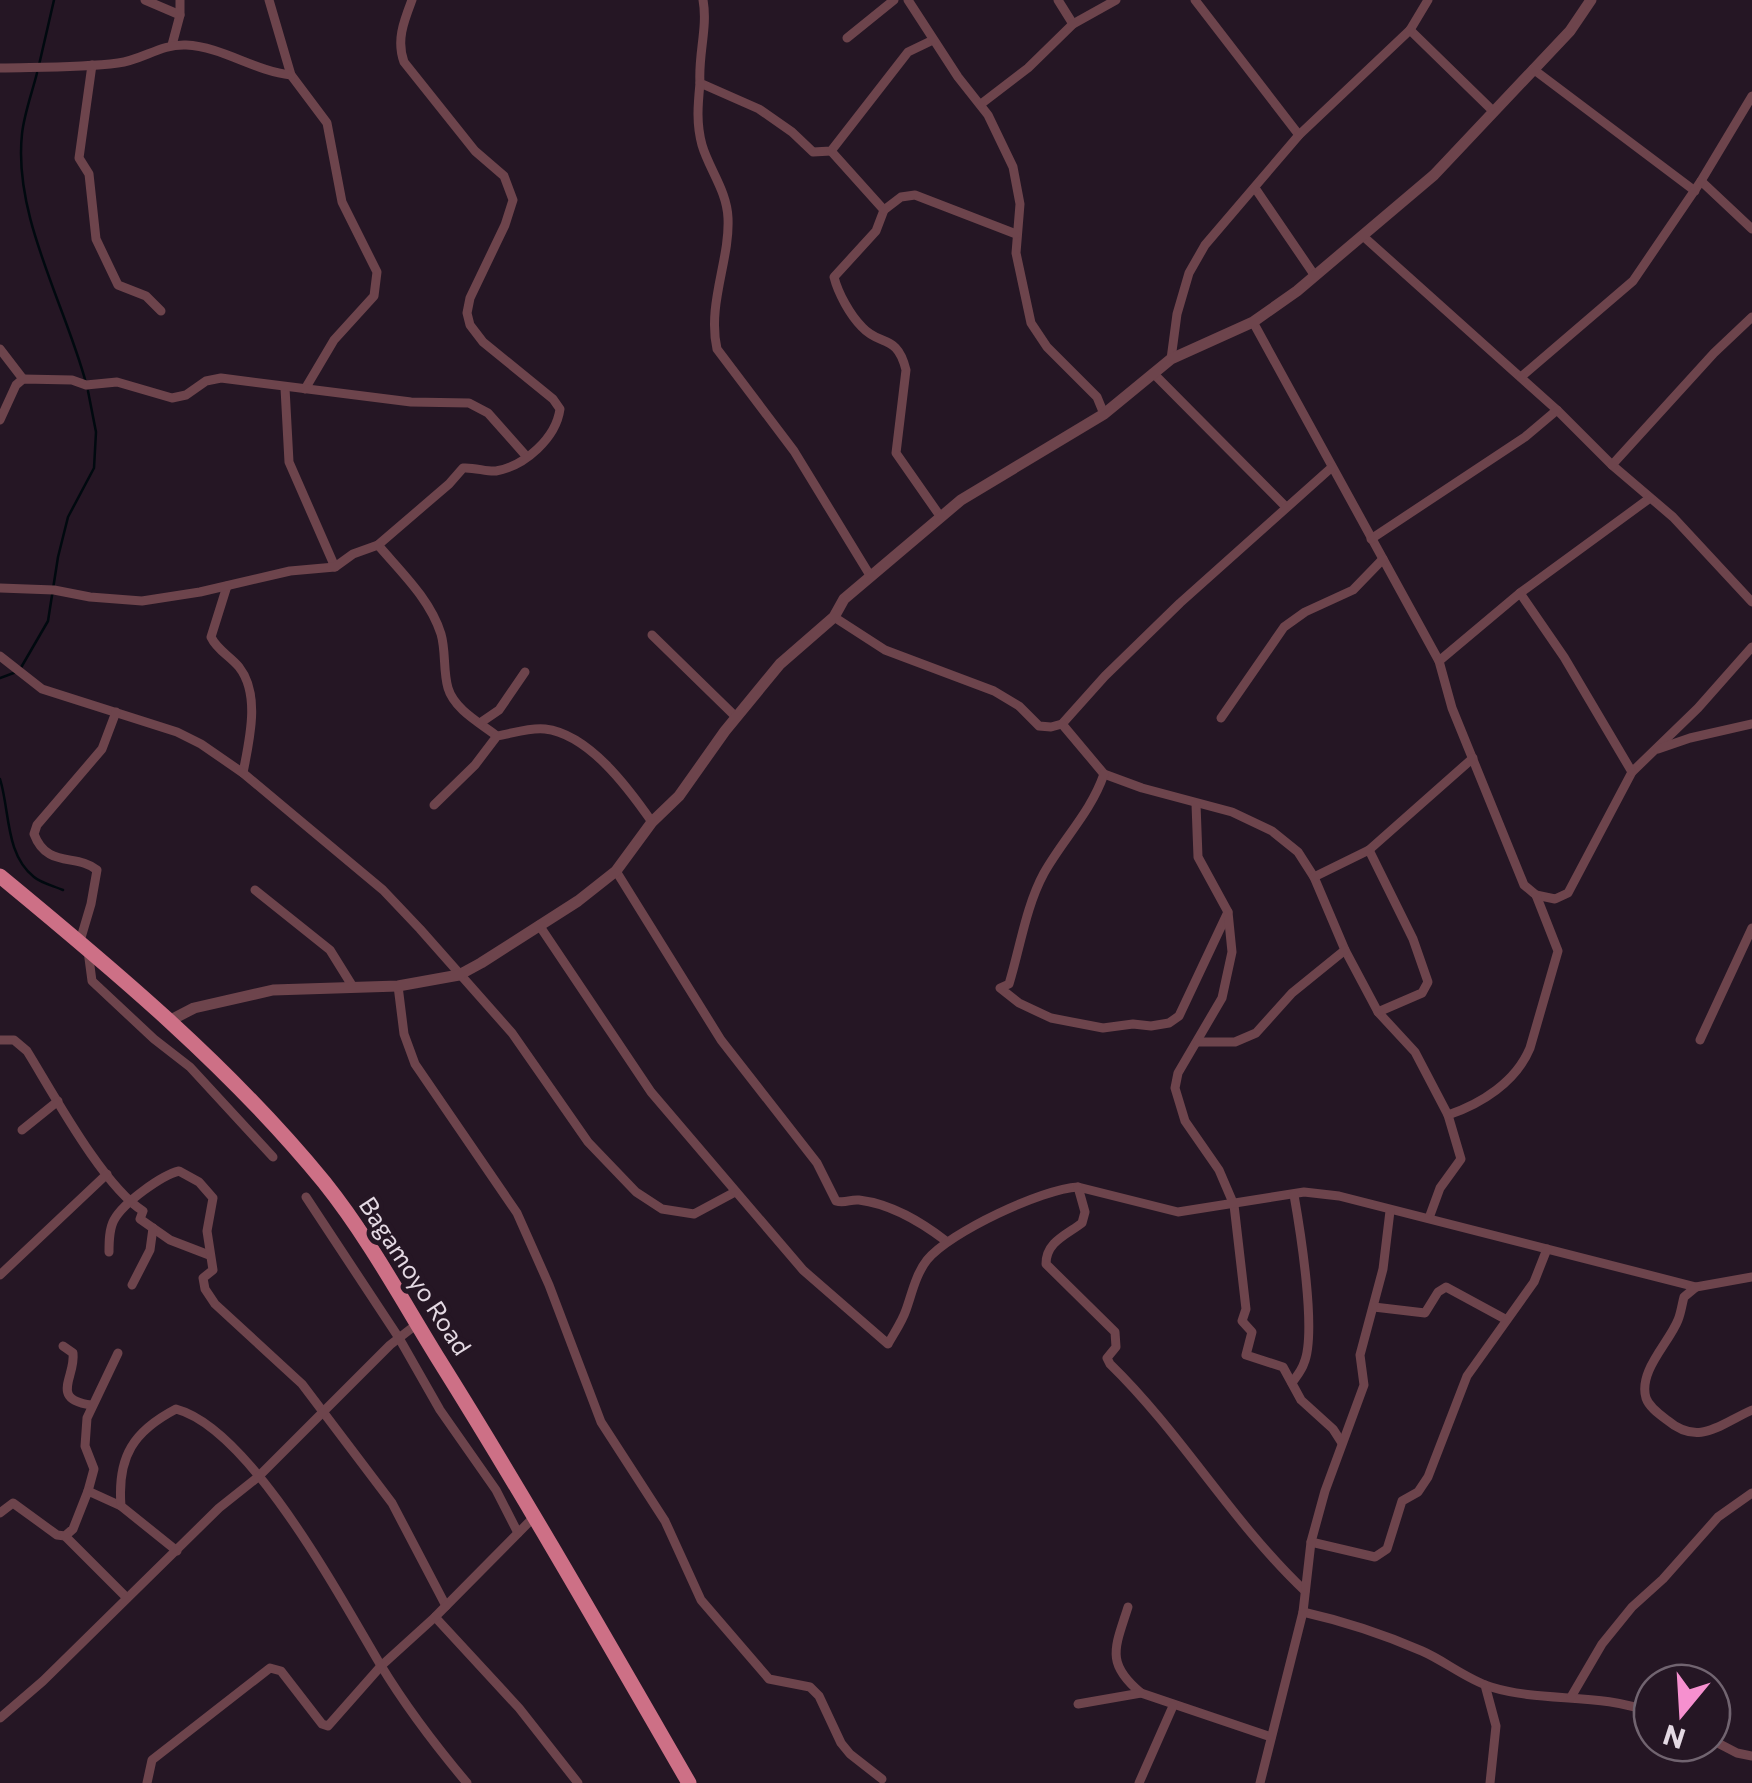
<svg xmlns="http://www.w3.org/2000/svg" width="1752" height="1783" font-family="Commissioner,sans-serif">
	<style>
		.lines { fill: none; stroke-linecap: round; stroke-linejoin: round }
		.stream { stroke: #00090f; stroke-width: 2.5 }
		.minor { stroke: #6d444c; stroke-width: 9 }
		.tertiary { stroke: #6d444c; stroke-width: 11 }
		.trunk { stroke: #cd7086; stroke-width: 15 }
		.labels { text-anchor: middle; stroke-width: 10; stroke-linejoin: round; paint-order: stroke }
		.street-label { font-size: 25px; fill: #e4d9e3; stroke: #251624 }
	</style>
	<rect width="100%" height="100%" fill="#251624"/>
	<g class="lines">
		<g class="stream">
			<path d="M 39,65 L 54,0"/>
			<path d="M 37,73 C 32,93 24,114 22,134 C 13,216 65,304 86,383"/>
			<path d="M 0,678 L 19,671 L 48,621 L 58,557 L 68,517 L 94,468 L 96,432 L 88,391"/>
			<path d="M 0,779 C 10,811 5,854 34,877 C 41,883 54,886 63,890"/>
		</g>
		<g class="minor">
			<path d="M 145,0 L 180,15"/>
			<path d="M 269,0 L 291,75 L 327,123 L 342,202 L 377,272 L 374,296 L 334,340 L 305,389"/>
			<path d="M 703,0 C 708,27 698,55 700,83 L 759,109 L 792,132 L 813,152 L 831,151 L 908,52 L 933,40"/>
			<path d="M 908,0 L 958,77 L 988,115 L 1013,167 L 1020,204 L 1016,253 L 1031,323 L 1047,347 L 1097,397 L 1104,414"/>
			<path d="M 1058,0 L 1073,24"/>
			<path d="M 1195,0 L 1299,135"/>
			<path d="M 1410,30 L 1494,112"/>
			<path d="M 847,38 L 894,0"/>
			<path d="M 172,45 L 180,15 L 180,0"/>
			<path d="M 92,65 L 79,158 L 89,174 L 96,239 L 118,285 L 146,296 L 161,311"/>
			<path d="M 0,68 C 39,67 79,68 118,63 C 143,60 160,44 186,45 C 223,47 254,71 291,75"/>
			<path d="M 1533,69 L 1695,191"/>
			<path d="M 700,83 C 698,104 696,123 702,145 C 709,169 727,191 728,218 C 730,260 707,304 717,349 L 794,451 L 871,577"/>
			<path d="M 981,104 L 1028,68 L 1073,24 L 1116,0"/>
			<path d="M 831,151 L 884,210 L 876,231 L 834,277 C 838,293 850,315 862,327 C 880,347 897,333 906,370 L 896,453 L 940,516"/>
			<path d="M 1701,181 L 1752,229"/>
			<path d="M 1255,188 L 1315,276"/>
			<path d="M 884,210 L 901,197 L 915,195 L 1016,234"/>
			<path d="M 1364,237 L 1557,410 L 1612,465 L 1673,517 L 1752,602"/>
			<path d="M 1253,322 L 1439,661 L 1452,708 L 1524,885 L 1536,895 L 1555,899 L 1568,893 L 1632,772 L 1698,708 L 1752,647"/>
			<path d="M 0,349 L 23,379"/>
			<path d="M 1171,359 L 1177,314 L 1189,273 L 1205,245 L 1299,135 L 1410,30 L 1428,0"/>
			<path d="M 1153,373 L 1285,506"/>
			<path d="M 1521,377 L 1633,281 L 1701,181 L 1752,96"/>
			<path d="M 285,388 L 289,462 L 335,567"/>
			<path d="M 0,420 L 16,385 L 23,379 L 72,380 L 86,385 L 117,382 L 172,398 L 186,395 L 206,381 L 221,378 L 411,402 L 469,403 L 488,413 L 527,457"/>
			<path d="M 1612,465 L 1714,353 L 1752,317"/>
			<path d="M 1371,539 L 1525,437 L 1557,410"/>
			<path d="M 378,545 C 401,572 430,599 441,634 C 446,651 443,671 448,688 C 454,709 480,723 497,736"/>
			<path d="M 227,586 L 211,637 C 217,650 230,656 239,667 C 261,695 249,741 243,773"/>
			<path d="M 0,588 L 54,590 L 90,597 L 142,601 L 200,592 L 290,571 L 335,567 L 353,554 L 378,545 L 449,484 L 463,468 C 474,467 487,472 496,471 C 525,466 556,438 560,409 L 553,399 L 483,342 L 470,325 L 467,313 L 470,298 L 505,225 L 513,200 L 504,176 L 475,151 L 404,62 C 396,40 404,21 412,0"/>
			<path d="M 1520,593 L 1650,498"/>
			<path d="M 834,617 L 885,650 L 994,691 L 1019,706 L 1039,726 L 1051,727 L 1062,724 L 1105,676 L 1180,603 L 1331,468"/>
			<path d="M 652,635 L 736,717"/>
			<path d="M 0,656 L 42,689 L 177,732 L 201,744 L 243,773 L 304,824 L 383,890 L 420,929 L 512,1033 L 588,1142 L 636,1192 L 662,1209 L 694,1214 L 735,1192"/>
			<path d="M 1439,661 L 1520,593 L 1564,657 L 1632,772"/>
			<path d="M 1221,718 L 1284,627 L 1305,612 L 1353,590 L 1383,559"/>
			<path d="M 480,723 L 499,710 L 525,672"/>
			<path d="M 1062,724 L 1104,774 L 1142,788 L 1232,812 L 1272,831 L 1298,852 L 1314,877 L 1345,950 L 1378,1012 L 1415,1052 L 1448,1115 L 1461,1159 L 1440,1188 L 1429,1218"/>
			<path d="M 1658,749 L 1690,738 L 1752,724"/>
			<path d="M 1104,774 C 1091,812 1063,839 1044,873 C 1026,906 1020,948 1009,984 L 1000,988 L 1019,1003 L 1051,1018 L 1103,1028 L 1133,1024 L 1151,1026 L 1169,1023 L 1179,1016 L 1228,912"/>
			<path d="M 1196,804 L 1198,857 L 1228,912 L 1232,952 L 1222,998 L 1178,1073 L 1175,1088 L 1185,1121 L 1219,1170 L 1234,1205 L 1246,1309 L 1242,1321 L 1252,1332 L 1246,1355 L 1283,1367 L 1301,1400 L 1333,1429 L 1342,1443"/>
			<path d="M 434,805 L 475,765 L 497,736 C 511,734 530,727 545,729 C 589,734 629,789 652,822"/>
			<path d="M 1369,850 L 1413,939 L 1428,982 L 1422,993 L 1378,1012"/>
			<path d="M 616,871 L 721,1040 L 817,1163 L 836,1201 C 845,1204 850,1199 859,1200 C 892,1204 921,1222 946,1241"/>
			<path d="M 1314,877 L 1369,850 L 1473,758"/>
			<path d="M 255,890 L 330,950 L 353,987"/>
			<path d="M 539,925 L 651,1092 L 803,1270 L 888,1344 C 894,1333 902,1322 906,1310 C 912,1293 916,1274 927,1260 C 950,1232 1042,1189 1078,1187 L 1178,1212 L 1304,1192 L 1339,1196 L 1696,1287 L 1752,1277"/>
			<path d="M 80,941 L 91,904 L 97,870 C 77,853 47,869 34,834 L 37,825 L 102,749 L 116,712"/>
			<path d="M 88,951 L 92,981 L 154,1039 L 190,1067 L 273,1157"/>
			<path d="M 398,986 L 404,1034 L 415,1064 L 517,1213 L 549,1285 L 601,1422 L 665,1521 L 701,1600 L 769,1679 L 810,1687 L 819,1696 L 841,1743 L 850,1754 L 882,1779"/>
			<path d="M 0,1040 L 14,1040 L 27,1051 C 53,1093 103,1186 143,1211 L 140,1219 L 170,1240 L 209,1255"/>
			<path d="M 1700,1040 L 1752,928"/>
			<path d="M 1198,1042 L 1235,1042 L 1256,1033 L 1292,993 L 1345,950"/>
			<path d="M 1448,1115 C 1481,1104 1516,1082 1530,1048 L 1558,951 L 1536,895"/>
			<path d="M 22,1130 L 58,1101"/>
			<path d="M 1078,1187 L 1085,1212 L 1082,1223 C 1066,1235 1046,1242 1046,1264 L 1115,1332 L 1116,1347 L 1107,1358 L 1110,1364 C 1182,1434 1232,1522 1305,1591"/>
			<path d="M 306,1197 L 399,1338 L 440,1410 L 496,1490 L 518,1533"/>
			<path d="M 109,1252 C 109,1242 109,1229 114,1220 C 123,1203 162,1175 179,1171 L 199,1182 L 213,1198 L 207,1231 L 213,1270 L 203,1278 L 205,1289 L 215,1304 L 302,1384 L 392,1503 L 446,1606"/>
			<path d="M 0,1275 L 107,1174"/>
			<path d="M 132,1285 L 150,1250 L 153,1228"/>
			<path d="M 1696,1287 L 1684,1297 C 1682,1304 1681,1313 1678,1320 C 1669,1343 1638,1371 1646,1398 C 1649,1407 1659,1414 1667,1420 C 1699,1447 1720,1424 1752,1410"/>
			<path d="M 1374,1307 L 1425,1313 L 1438,1292 L 1446,1287 L 1505,1319"/>
			<path d="M 63,1346 L 73,1353 C 76,1377 49,1399 91,1405"/>
			<path d="M 1292,1383 C 1296,1377 1302,1370 1304,1363 C 1317,1333 1300,1229 1294,1195"/>
			<path d="M 88,1491 L 94,1469 L 85,1446 L 87,1418 L 118,1353"/>
			<path d="M 0,1513 L 13,1503 L 57,1535 L 65,1536 L 73,1529 L 88,1491 L 121,1506"/>
			<path d="M 65,1536 L 127,1598"/>
			<path d="M 1311,1542 L 1375,1557 L 1387,1549 L 1402,1501 L 1418,1492 L 1428,1477 L 1467,1376 L 1534,1282 L 1547,1249"/>
			<path d="M 177,1551 L 121,1506 C 117,1456 134,1431 176,1409 C 251,1429 341,1599 380,1664 C 406,1707 435,1745 467,1783"/>
			<path d="M 1128,1607 C 1115,1648 1105,1663 1141,1693"/>
			<path d="M 1303,1612 C 1343,1621 1383,1634 1422,1651 C 1445,1661 1466,1679 1491,1687 C 1543,1703 1601,1692 1652,1713"/>
			<path d="M 435,1617 L 519,1708 L 578,1783"/>
			<path d="M 1485,1685 L 1496,1726 L 1490,1783"/>
			<path d="M 1571,1697 L 1602,1644 L 1632,1607 L 1663,1579 L 1718,1517 L 1752,1493"/>
			<path d="M 1078,1704 L 1141,1693 L 1271,1737"/>
			<path d="M 0,1718 L 43,1681 L 219,1508 L 258,1477 L 390,1345 L 417,1324"/>
			<path d="M 1712,1740 L 1737,1753 L 1752,1756"/>
			<path d="M 147,1783 L 152,1760 L 270,1668 L 281,1671 L 322,1724 L 328,1726 L 381,1666 L 435,1617 L 535,1516"/>
			<path d="M 1139,1783 L 1173,1706"/>
			<path d="M 1260,1783 L 1303,1612 L 1311,1542 L 1325,1491 L 1364,1385 L 1360,1355 L 1383,1269 L 1390,1211"/>
		</g>
		<path class="tertiary" d="M 169,1021 L 194,1008 L 273,990 L 398,986 L 459,975 L 481,963 L 578,901 L 616,871 L 652,822 L 679,796 L 725,731 L 780,664 L 834,617 L 844,599 L 961,500 L 1104,414 L 1171,359 L 1253,322 L 1297,291 L 1434,175 L 1570,31 L 1591,0"/>
		<path class="trunk" d="M 0,876 C 114,970 230,1067 324,1182 C 368,1237 402,1300 439,1360 C 526,1499 607,1641 689,1783"/>
	</g>
	<g class="labels">
		<g class="street-label">
			<text transform="translate(415 1276) rotate(57)" y="9">Bagamoyo Road</text>
		</g>
	</g>
	<g transform="translate(1682 1713) rotate(198)"><circle r="48" fill="#251624" stroke="#716470" stroke-width="2.5"/>
	<path d="M0-8L18 38L0 25L-18 38Z" fill="#f690cf"/>
	<text y="-15" font-size="28" font-weight="bold" text-anchor="middle" fill="#e4d9e3">N</text>
	</g>
</svg>
